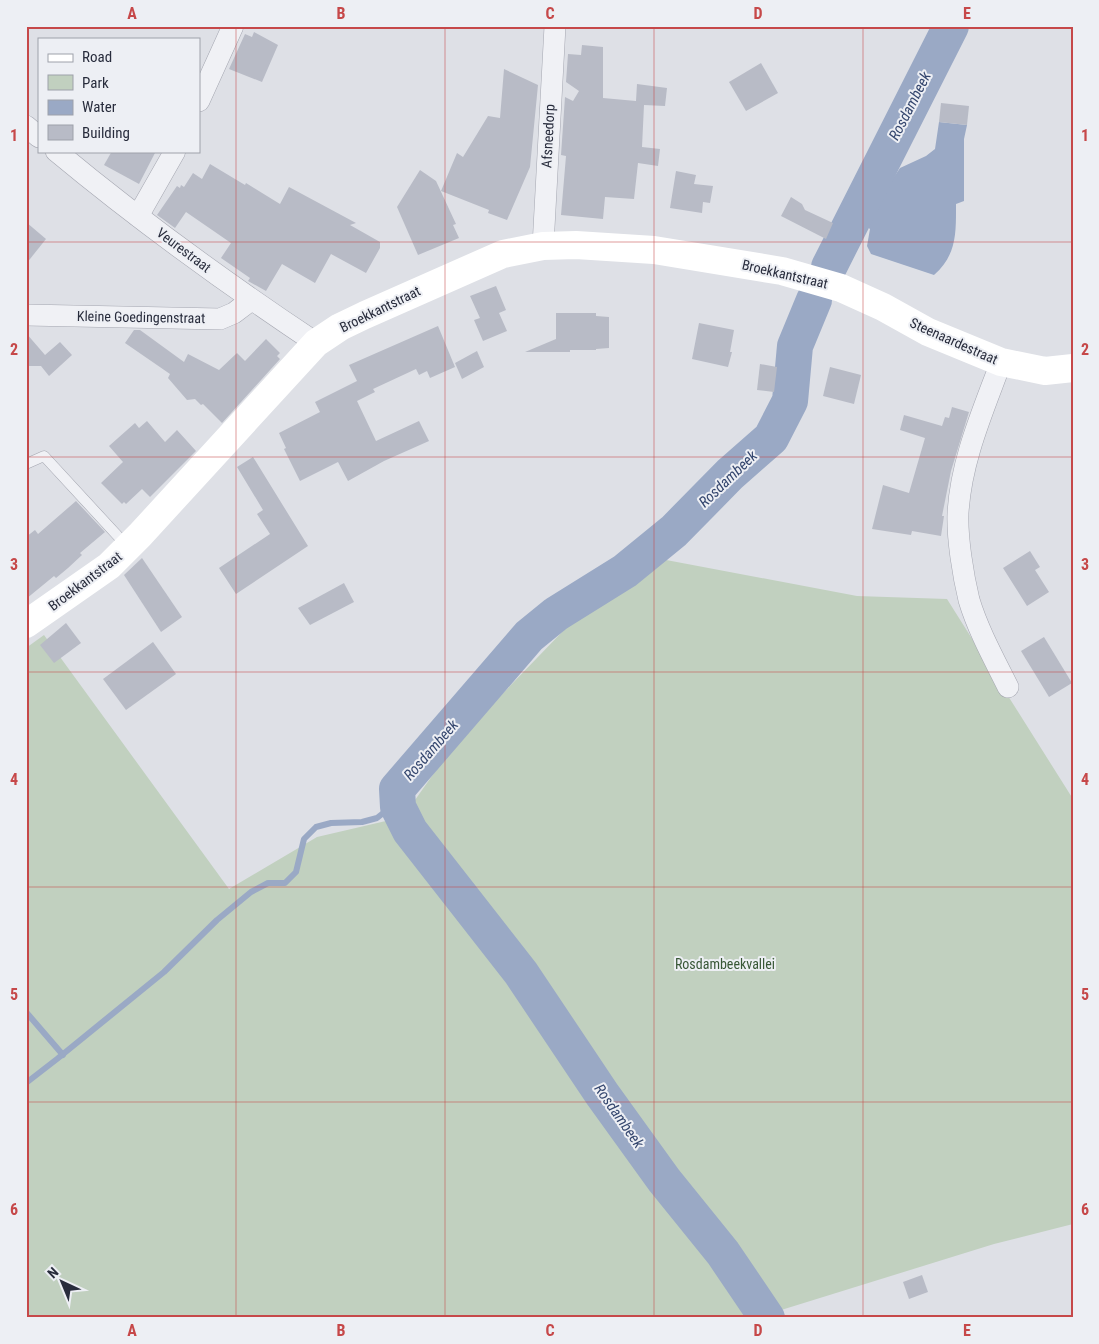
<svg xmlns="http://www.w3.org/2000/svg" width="1099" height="1344" font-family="'Roboto Condensed',sans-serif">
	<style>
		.green { fill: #c1d0bf }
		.water { fill: #9aa9c5 }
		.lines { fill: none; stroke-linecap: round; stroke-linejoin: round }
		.stream { stroke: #9aa9c5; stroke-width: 6 }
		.river { stroke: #9aa9c5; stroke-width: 36 }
		.building { fill: #b8bbc6 }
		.lane-casing { stroke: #a4a6b0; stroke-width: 11 }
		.street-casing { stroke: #a4a6b0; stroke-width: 22 }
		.lane { stroke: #f0f1f5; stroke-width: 10 }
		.street { stroke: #f0f1f5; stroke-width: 21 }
		.secondary { stroke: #fff; stroke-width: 28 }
		.grid { fill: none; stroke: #c64849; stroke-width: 1; stroke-opacity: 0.55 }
		.labels { text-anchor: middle; stroke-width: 4; stroke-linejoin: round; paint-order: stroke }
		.street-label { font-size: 14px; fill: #282c3c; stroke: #edeff4 }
		.park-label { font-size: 14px; fill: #385736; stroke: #edeff4 }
		.water-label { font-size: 15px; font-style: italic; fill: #34466e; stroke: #edeff4 }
		.neatline { fill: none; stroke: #c64849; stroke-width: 2 }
		.grid-label { font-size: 16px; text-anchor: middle; font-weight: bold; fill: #c64849 }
	</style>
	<rect width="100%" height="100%" fill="#dee0e6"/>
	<path class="green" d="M 645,556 L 857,596 L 947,599 L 1073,799 L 1073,1224 L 994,1244 L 778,1311 L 783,1318 L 26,1318 L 26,648 L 44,635 L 229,889 L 317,837 L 403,817 L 456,742 L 592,601 Z"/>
	<path class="water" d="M 939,122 L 967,125 L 964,139 L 964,201 L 956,204 C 956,232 957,255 934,275 L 871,254 L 867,246 L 870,229 L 864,224 L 885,178 L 892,180 L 900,168 L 926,156 L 935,149 Z"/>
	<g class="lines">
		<g class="stream">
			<path d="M 865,195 L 876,199"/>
			<path d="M 26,1012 L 63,1055"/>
			<path d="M 26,1083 L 57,1059 L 164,972 L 217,920 L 251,892 L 268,883 L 285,883 L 296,872 L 304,839 L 316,827 L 331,823 L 362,822 L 377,818 L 397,802"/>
		</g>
		<g class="river">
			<path d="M 829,267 L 951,26"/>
			<path d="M 767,1318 L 723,1253 L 664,1180 L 602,1094 L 521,973 L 410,831 L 398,807 L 397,789 L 529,636 L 556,614 L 625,571 L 674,531 L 730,474 L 771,438 L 790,401 L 795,346 L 814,300"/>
		</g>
	</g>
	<g class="building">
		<path d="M 254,32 L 278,45 L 262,82 L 229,69 L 245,34 L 252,37 Z"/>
		<path d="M 582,45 L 603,47 L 603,98 L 636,101 L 637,84 L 667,88 L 665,106 L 644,105 L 642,147 L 660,149 L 658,166 L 638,163 L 634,199 L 605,197 L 603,219 L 561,215 L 566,156 L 561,155 L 565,97 L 573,101 L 579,91 L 566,82 L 568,54 L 581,55 Z"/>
		<path d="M 761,63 L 778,93 L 746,111 L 729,82 Z"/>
		<path d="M 504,69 L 538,85 L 530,167 L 507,220 L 488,213 L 489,210 L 441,191 L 457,153 L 463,157 L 488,116 L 500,118 Z"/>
		<path d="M 941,103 L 969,106 L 967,125 L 939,122 Z"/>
		<path d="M 112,151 L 156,151 L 139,184 L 104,165 Z"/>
		<path d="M 210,164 L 245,185 L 246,183 L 280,204 L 289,187 L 356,223 L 350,225 L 380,242 L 380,248 L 366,273 L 331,254 L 315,283 L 282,264 L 266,291 L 248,281 L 250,278 L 221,258 L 231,243 L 186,212 L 175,228 L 157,215 L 177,186 L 180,188 L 181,185 L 184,187 L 193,173 L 202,179 Z"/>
		<path d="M 420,170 L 436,181 L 456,224 L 453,225 L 459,238 L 418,255 L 397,207 Z"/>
		<path d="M 676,171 L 696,175 L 694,184 L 713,186 L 710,203 L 703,202 L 702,213 L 670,208 Z"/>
		<path d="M 791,197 L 802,204 L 805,210 L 833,223 L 826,239 L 781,216 Z"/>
		<path d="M 26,222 L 46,239 L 26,264 Z"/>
		<path d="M 496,286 L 506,310 L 499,313 L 507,331 L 483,341 L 474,320 L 480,318 L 470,296 Z"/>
		<path d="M 556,313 L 596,313 L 596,316 L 609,317 L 609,348 L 596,349 L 596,350 L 570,350 L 570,352 L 525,352 L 556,339 Z"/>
		<path d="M 699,323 L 734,330 L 730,352 L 732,352 L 728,367 L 692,359 Z"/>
		<path d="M 438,326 L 455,367 L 430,378 L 427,371 L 419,375 L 416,369 L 373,389 L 375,392 L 357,401 L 376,441 L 419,421 L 429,441 L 384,461 L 348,481 L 338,462 L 300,481 L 284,449 L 286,448 L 279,433 L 320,412 L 315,402 L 357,381 L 349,365 Z"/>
		<path d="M 134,330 L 140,330 L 184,362 L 188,354 L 219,370 L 237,353 L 245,361 L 266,339 L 280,353 L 277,356 L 280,359 L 222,423 L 203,404 L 201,405 L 195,399 L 187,400 L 168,378 L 170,374 L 125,343 Z"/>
		<path d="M 26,333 L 45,355 L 60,342 L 72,355 L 49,376 L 41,366 L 26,366 Z"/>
		<path d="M 477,351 L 484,367 L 462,379 L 455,363 Z"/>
		<path d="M 760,364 L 777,367 L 774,392 L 757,390 Z"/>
		<path d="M 830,367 L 861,375 L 854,404 L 823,396 Z"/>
		<path d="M 952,407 L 969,412 L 951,471 L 942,516 L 944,516 L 941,536 L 912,531 L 911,535 L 872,529 L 883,485 L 909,493 L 925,438 L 900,430 L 904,415 L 942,426 L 945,417 L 949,418 Z"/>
		<path d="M 147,421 L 165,442 L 177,430 L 196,451 L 150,497 L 142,489 L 126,504 L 124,502 L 122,504 L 101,483 L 123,462 L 109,446 L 135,423 L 139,428 Z"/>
		<path d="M 253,457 L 308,546 L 236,594 L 219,568 L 270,534 L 257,514 L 263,510 L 237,467 Z"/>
		<path d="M 76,501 L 105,532 L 80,553 L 82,555 L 68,568 L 56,578 L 54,576 L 26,599 L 26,537 L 35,530 L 38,534 Z"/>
		<path d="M 1030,551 L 1040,567 L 1035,570 L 1049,592 L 1027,606 L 1003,568 Z"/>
		<path d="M 142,558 L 182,617 L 161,632 L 124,575 Z"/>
		<path d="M 344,583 L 354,602 L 310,625 L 298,608 Z"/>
		<path d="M 66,623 L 81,643 L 54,663 L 40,645 Z"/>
		<path d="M 1044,637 L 1072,683 L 1049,697 L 1021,651 Z"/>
		<path d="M 153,642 L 176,674 L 126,710 L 103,679 Z"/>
		<path d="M 922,1275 L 928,1292 L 909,1299 L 903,1282 Z"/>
	</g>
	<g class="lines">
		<g class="lane-casing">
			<path id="lane" d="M 26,464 L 44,456 L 127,546"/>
		</g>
		<g class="street-casing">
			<g id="street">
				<path d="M 199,101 L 233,26"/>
				<path d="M 26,126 L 39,137"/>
				<path d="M 56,151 C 139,220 226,283 316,343"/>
				<path d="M 138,216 L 175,151"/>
				<path d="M 543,246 L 555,26"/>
				<path d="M 26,315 L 220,319 L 234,313 L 251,300"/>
				<path d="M 1001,362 C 983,411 961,460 958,513 C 957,538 963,575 969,600 C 978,630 994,659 1008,687"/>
			</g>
		</g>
		<use href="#lane" class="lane"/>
		<use href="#street" class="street"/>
		<path class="secondary" d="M 26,624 L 109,566 L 140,535 L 316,343 L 340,327 L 365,315 L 503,254 L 543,246 L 576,245 L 654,250 L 782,271 L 841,288 L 883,307 L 928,332 L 1001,362 L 1045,371 L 1073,368"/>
	</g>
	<path class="grid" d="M 236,26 L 236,1318M 445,26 L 445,1318M 654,26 L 654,1318M 863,26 L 863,1318M 26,242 L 1073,242M 26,457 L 1073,457M 26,672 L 1073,672M 26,887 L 1073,887M 26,1102 L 1073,1102"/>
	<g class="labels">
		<g class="street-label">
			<text transform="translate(548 136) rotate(-87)" y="5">Afsneedorp</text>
			<text transform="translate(184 250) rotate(37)" y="5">Veurestraat</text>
			<text transform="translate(785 274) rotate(13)" y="5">Broekkantstraat</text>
			<text transform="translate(380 309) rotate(-26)" y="5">Broekkantstraat</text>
			<text transform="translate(141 317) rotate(1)" y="5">Kleine Goedingenstraat</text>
			<text transform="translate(954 341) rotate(24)" y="5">Steenaardestraat</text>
			<text transform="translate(85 581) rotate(-37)" y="5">Broekkantstraat</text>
		</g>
		<g class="park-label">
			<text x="725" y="969">Rosdambeekvallei</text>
		</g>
		<g class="water-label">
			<text transform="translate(910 106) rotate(-63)" y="5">Rosdambeek</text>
			<text transform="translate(728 479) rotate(-44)" y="5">Rosdambeek</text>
			<text transform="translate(431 750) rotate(-49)" y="5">Rosdambeek</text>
			<text transform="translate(619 1116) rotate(55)" y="5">Rosdambeek</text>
		</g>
	</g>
	<rect width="1099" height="1344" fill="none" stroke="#edeff4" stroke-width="55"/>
	<rect x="38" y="38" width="162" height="115" fill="#edeff4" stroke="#9ea1aa"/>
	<rect x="48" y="54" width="25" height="8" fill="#ffffff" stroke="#9ea1aa"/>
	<text x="82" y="62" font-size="15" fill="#282c3c">Road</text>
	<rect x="48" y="75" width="25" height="15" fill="#c1d0bf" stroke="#9ea1aa"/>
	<text x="82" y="88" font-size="15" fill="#282c3c">Park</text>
	<rect x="48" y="100" width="25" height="15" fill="#9aa9c5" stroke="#9ea1aa"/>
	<text x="82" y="112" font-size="15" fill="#282c3c">Water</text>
	<rect x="48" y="125" width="25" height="15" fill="#b8bbc6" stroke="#9ea1aa"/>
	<text x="82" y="138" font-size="15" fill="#282c3c">Building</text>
	<g transform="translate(62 1282) rotate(316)" stroke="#edeff4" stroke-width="4" paint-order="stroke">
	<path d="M0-4L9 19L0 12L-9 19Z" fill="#282c3c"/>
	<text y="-8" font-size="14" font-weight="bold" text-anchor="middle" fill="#282c3c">N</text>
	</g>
	<rect x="28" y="28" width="1044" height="1288" class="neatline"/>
	<g class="grid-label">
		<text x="132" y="19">A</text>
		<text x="341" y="19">B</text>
		<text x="550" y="19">C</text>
		<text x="758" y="19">D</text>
		<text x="967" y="19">E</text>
		<text x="14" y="141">1</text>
		<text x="1085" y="141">1</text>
		<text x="14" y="355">2</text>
		<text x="1085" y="355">2</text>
		<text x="14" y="570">3</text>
		<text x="1085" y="570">3</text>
		<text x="14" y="785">4</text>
		<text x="1085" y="785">4</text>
		<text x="14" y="1000">5</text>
		<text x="1085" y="1000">5</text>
		<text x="14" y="1215">6</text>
		<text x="1085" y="1215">6</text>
		<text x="132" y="1336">A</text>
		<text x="341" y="1336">B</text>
		<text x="550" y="1336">C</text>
		<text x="758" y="1336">D</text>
		<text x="967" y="1336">E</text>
	</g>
</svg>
